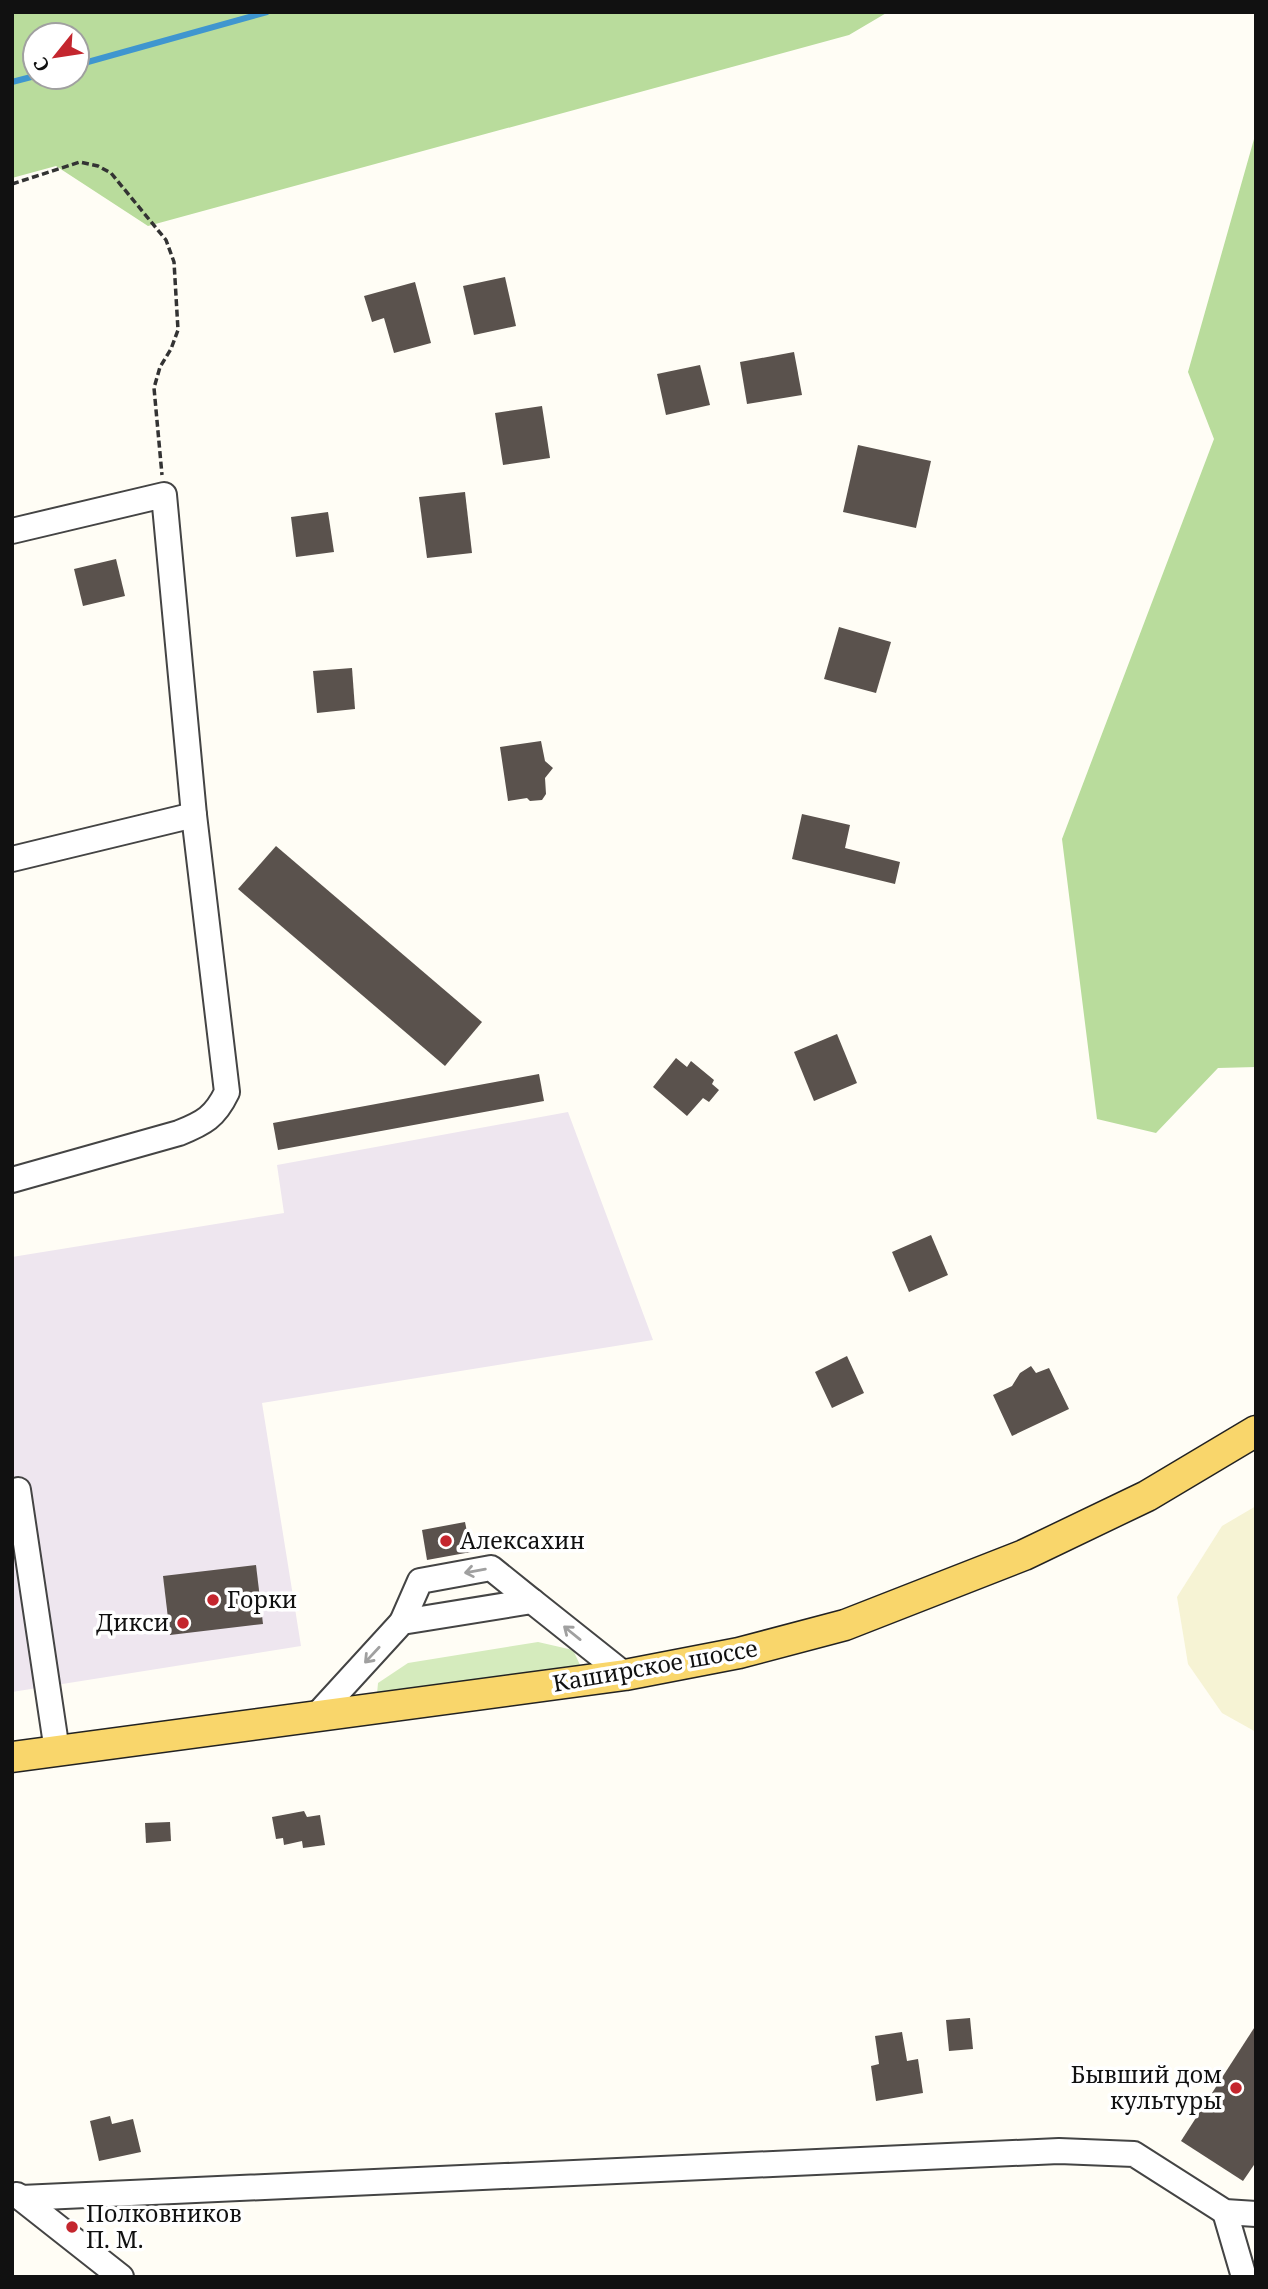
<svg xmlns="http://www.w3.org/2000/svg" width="1268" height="2289" font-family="'Noto Serif',serif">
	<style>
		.industrial { fill: #eee6ef }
		.farmland { fill: #f6f3d4 }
		.green { fill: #d5ebbd }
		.forest { fill: #b9dc9c; fill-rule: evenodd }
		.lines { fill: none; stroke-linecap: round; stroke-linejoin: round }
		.stream { stroke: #3f96cf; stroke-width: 6 }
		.building { fill: #5a524d }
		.minor-casing { stroke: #444; stroke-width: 28 }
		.major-casing { stroke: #222; stroke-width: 33 }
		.path { stroke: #333; stroke-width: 3.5; stroke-dasharray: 7 3.5; stroke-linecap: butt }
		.minor { stroke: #fff; stroke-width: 24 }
		.major { stroke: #f9d66b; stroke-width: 30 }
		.oneway { stroke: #a0a0a0 }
		.poi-dot { fill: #c4262e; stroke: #fff; stroke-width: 2.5 }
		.labels { text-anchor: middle; stroke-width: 7; stroke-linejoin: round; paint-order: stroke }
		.poi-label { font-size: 23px; fill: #111; stroke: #fff; text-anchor: start }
		.street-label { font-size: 23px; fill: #111; stroke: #fff }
	</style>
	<rect width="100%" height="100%" fill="#fffdf5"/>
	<path class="industrial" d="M 568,1112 L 653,1340 L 262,1403 L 301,1646 L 12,1692 L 12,1257 L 284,1213 L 277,1165 Z"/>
	<path class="farmland" d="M 1256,1506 L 1256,1732 L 1222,1713 L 1188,1664 L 1177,1597 L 1222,1526 Z"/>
	<path class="green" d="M 538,1642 L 573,1650 L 581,1667 L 377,1694 L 378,1683 L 408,1663 Z"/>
	<g class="forest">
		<path d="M 12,12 L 888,12 L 849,35 L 148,226 L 56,166 L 12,178 ZM 35,35 L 77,35 L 77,77 L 35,77 Z"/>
		<path d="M 1256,132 L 1256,1067 L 1218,1068 L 1156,1133 L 1097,1119 L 1062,839 L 1214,439 L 1188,372 Z"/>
	</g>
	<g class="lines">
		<g class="stream">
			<path d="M 77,65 L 267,12"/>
			<path d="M 12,82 L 35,76"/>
		</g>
	</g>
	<g class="building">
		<path d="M 505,277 L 516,326 L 474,335 L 463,286 Z"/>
		<path d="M 415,282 L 431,343 L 394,353 L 384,318 L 372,322 L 364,296 Z"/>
		<path d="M 794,352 L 802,395 L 747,404 L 740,362 Z"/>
		<path d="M 700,365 L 710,405 L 666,415 L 657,374 Z"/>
		<path d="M 542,406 L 550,458 L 503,465 L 495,413 Z"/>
		<path d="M 858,445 L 931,461 L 916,528 L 843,512 Z"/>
		<path d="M 465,492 L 472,553 L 427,558 L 419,497 Z"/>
		<path d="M 328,512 L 334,552 L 296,557 L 291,517 Z"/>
		<path d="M 116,559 L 125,596 L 83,606 L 74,569 Z"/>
		<path d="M 839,627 L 891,642 L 876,693 L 824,679 Z"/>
		<path d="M 352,668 L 355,709 L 317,713 L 313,671 Z"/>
		<path d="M 541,741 L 545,761 L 553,768 L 545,778 L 546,794 L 542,800 L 530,801 L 527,798 L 508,801 L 500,747 Z"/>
		<path d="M 802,814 L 850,825 L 845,848 L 900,862 L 895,884 L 792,859 Z"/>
		<path d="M 276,846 L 482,1022 L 445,1066 L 238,889 Z"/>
		<path d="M 837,1034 L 857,1083 L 814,1101 L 794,1052 Z"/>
		<path d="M 676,1058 L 687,1067 L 691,1061 L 714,1080 L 712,1084 L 719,1090 L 709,1102 L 703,1098 L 687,1116 L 653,1087 Z"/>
		<path d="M 539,1074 L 544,1101 L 278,1150 L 273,1123 Z"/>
		<path d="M 931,1235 L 948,1275 L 909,1292 L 892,1252 Z"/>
		<path d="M 847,1356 L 864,1393 L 832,1408 L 815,1372 Z"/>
		<path d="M 1031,1366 L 1036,1373 L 1049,1368 L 1069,1409 L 1012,1436 L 993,1395 L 1012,1386 L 1020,1373 Z"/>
		<path d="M 465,1522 L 471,1552 L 427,1560 L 422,1530 Z"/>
		<path d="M 256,1565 L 263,1624 L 170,1635 L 163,1576 Z"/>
		<path d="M 304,1811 L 307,1817 L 320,1815 L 325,1845 L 303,1848 L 302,1841 L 284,1845 L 283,1838 L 276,1839 L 272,1817 Z"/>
		<path d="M 170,1822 L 171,1841 L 146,1843 L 145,1823 Z"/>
		<path d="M 970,2018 L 973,2049 L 949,2051 L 946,2020 Z"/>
		<path d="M 1256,2025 L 1256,2162 L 1243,2181 L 1181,2141 Z"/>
		<path d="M 902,2032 L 907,2061 L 918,2059 L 923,2093 L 876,2101 L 871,2066 L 879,2064 L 875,2036 Z"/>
		<path d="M 110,2116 L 112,2124 L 133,2119 L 141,2152 L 99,2161 L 90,2121 Z"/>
	</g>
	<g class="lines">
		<g class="minor-casing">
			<g id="minor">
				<path d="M 12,531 L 164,495 L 194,815 L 227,1092 C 215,1117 204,1123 179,1133 L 12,1180"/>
				<path d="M 12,859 L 194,815"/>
				<path d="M 18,1490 L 57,1751"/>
				<path d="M 402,1622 L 420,1581 L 491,1568 L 532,1601"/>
				<path d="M 316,1716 L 402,1622 L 532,1601 L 625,1675"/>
				<path d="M 17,2195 L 121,2277"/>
				<path d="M 21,2198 L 1059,2151 L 1134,2154 L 1225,2212 L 1256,2214"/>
				<path d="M 1225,2212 L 1244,2277"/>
			</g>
		</g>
		<g class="major-casing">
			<path id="major" d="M 12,1757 L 625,1675 L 739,1653 L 845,1625 L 1024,1555 L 1147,1496 L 1256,1431"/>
		</g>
		<path class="path" d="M 12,184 L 80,162 L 98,166 L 111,173 L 166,240 L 174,262 L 178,330 L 171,349 L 160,367 L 154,388 L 162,475"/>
		<use href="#minor" class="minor"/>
		<use href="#major" class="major"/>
	</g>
	<defs><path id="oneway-shaft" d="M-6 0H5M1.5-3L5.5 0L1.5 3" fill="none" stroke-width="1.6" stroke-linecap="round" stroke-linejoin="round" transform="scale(1.75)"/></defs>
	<g class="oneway">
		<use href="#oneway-shaft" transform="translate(475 1571) rotate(170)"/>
		<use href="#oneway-shaft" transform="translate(572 1633) rotate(-141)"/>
		<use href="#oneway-shaft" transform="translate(372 1655) rotate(133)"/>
	</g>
	<g class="poi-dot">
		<circle cx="446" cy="1541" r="7"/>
		<circle cx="213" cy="1600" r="7"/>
		<circle cx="183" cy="1623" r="7"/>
		<circle cx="1236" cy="2088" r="7"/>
		<circle cx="72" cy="2227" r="7"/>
	</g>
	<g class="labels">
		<g class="poi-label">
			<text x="460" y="1549">Алексахин</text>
			<text x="227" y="1608">Горки</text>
			<text x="169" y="1631" text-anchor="end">Дикси</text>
			<text x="1222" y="2083" text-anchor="end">Бывший дом<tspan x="1222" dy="26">культуры</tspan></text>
			<text x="86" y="2222">Полковников<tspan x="86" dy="26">П. М.</tspan></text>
		</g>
		<g class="street-label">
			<text transform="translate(655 1666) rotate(-10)" y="8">Каширское шоссе</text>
		</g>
	</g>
	<rect width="1268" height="2289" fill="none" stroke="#111111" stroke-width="28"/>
	<g transform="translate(56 56) rotate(240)"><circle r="33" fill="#ffffff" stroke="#a0a0a0" stroke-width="2"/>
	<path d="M0-5L12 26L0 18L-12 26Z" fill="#c4262e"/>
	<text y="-10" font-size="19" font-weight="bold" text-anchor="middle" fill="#111111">С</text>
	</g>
</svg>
